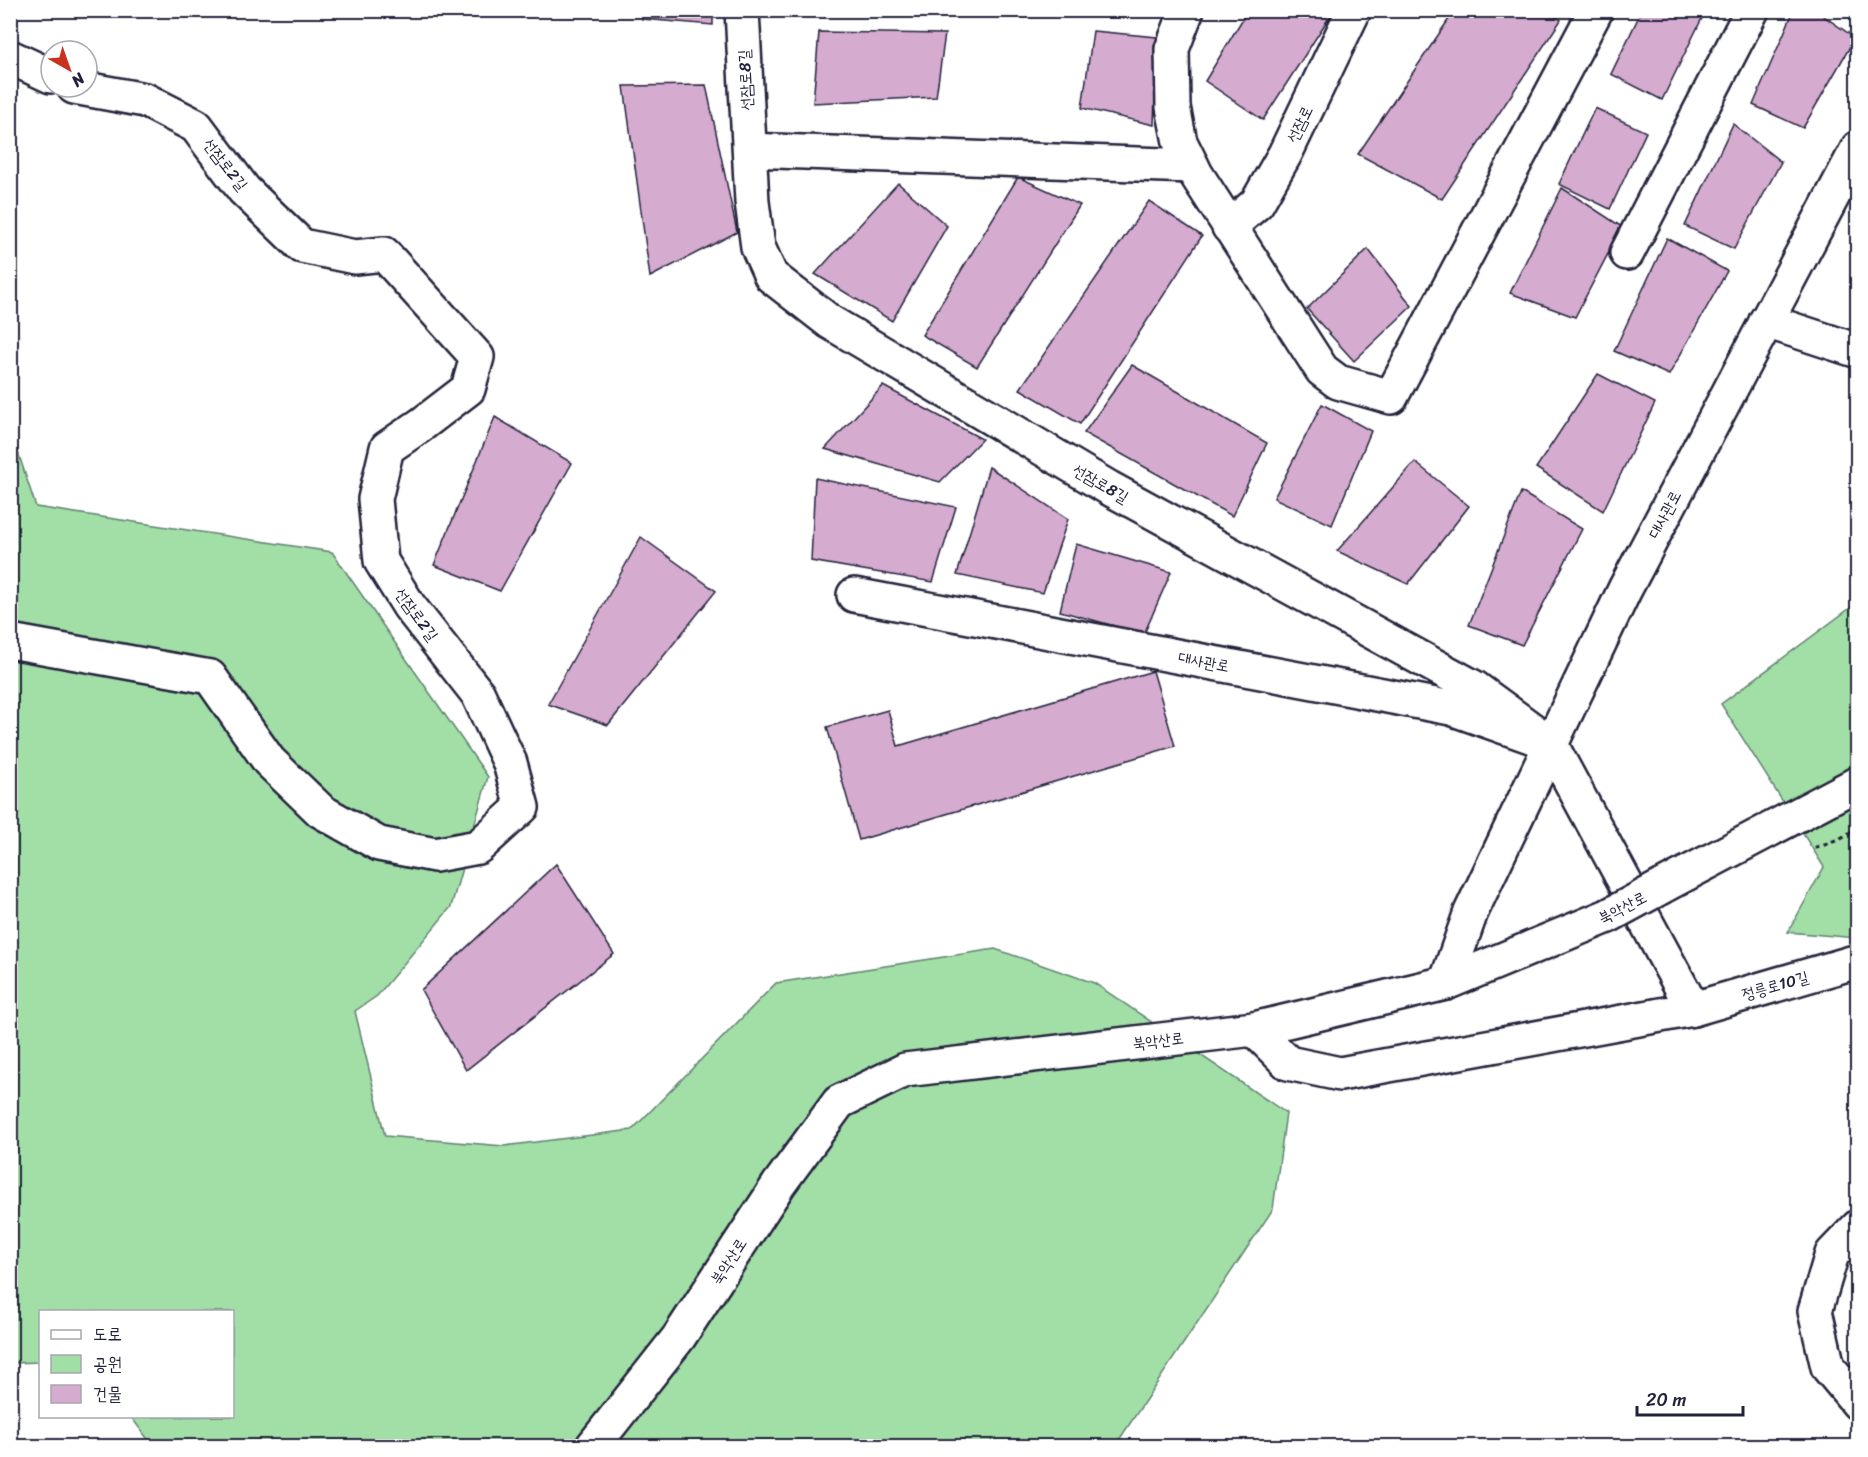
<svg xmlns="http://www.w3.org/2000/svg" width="1868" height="1457" font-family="Sriracha,'Poor Story',sans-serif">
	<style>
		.green { fill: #a1dfa7; stroke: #628071; stroke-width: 1.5 }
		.building { fill: #d5abd0; stroke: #22223b; stroke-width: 1.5 }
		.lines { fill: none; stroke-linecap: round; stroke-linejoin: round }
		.street-casing { stroke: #22223b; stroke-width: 38 }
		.secondary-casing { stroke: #22223b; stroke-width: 38 }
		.path { stroke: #22223b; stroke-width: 4; stroke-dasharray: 4.5 4.5; stroke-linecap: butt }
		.street { stroke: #fff; stroke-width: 33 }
		.secondary { stroke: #fff; stroke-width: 33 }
		.secondary-bridge-casing { stroke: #22223b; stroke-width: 38; stroke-linecap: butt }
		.secondary-bridge { stroke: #fff; stroke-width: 33 }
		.labels { text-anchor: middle; stroke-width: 6; stroke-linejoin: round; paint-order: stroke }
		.street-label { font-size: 16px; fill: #22223b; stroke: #fff }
	</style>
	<rect width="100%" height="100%" fill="#fff"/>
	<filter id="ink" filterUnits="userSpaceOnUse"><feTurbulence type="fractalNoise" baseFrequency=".0167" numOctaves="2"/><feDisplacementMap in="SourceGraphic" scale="12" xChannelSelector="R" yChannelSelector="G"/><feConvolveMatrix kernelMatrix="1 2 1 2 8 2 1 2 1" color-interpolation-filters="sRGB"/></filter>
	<g filter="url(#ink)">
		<g class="green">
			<path d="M 10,428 L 36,507 L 332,552 L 488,777 L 451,907 L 377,996 L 355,1011 L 385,1136 L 504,1146 L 632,1130 L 776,983 L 995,949 L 1094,983 L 1286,1113 L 1273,1209 L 1115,1446 L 153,1446 L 131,1417 L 232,1416 L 232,1312 L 40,1312 L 40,1362 L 11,1363 Z"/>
			<path d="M 1857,603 L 1857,938 L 1788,932 L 1824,867 L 1721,704 Z"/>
		</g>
		<g class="building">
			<path d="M 642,10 L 713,10 L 713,25 L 642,19 Z"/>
			<path d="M 1248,10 L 1334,10 L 1263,120 L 1205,81 Z"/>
			<path d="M 1455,10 L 1546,10 L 1561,20 L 1442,199 L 1358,154 Z"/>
			<path d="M 1642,10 L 1706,10 L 1662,100 L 1611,74 Z"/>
			<path d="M 1794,10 L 1815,10 L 1855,38 L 1803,128 L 1753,105 Z"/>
			<path d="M 1093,31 L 1157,37 L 1154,125 L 1082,108 Z"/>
			<path d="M 819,32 L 945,34 L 936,97 L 813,103 Z"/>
			<path d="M 706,85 L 737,232 L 650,277 L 624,86 Z"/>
			<path d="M 1595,108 L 1646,132 L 1610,209 L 1559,184 Z"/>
			<path d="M 1733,124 L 1781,162 L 1734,249 L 1685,226 Z"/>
			<path d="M 1018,177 L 1080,205 L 977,367 L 922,335 Z"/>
			<path d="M 898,183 L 947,226 L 892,321 L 815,274 Z"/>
			<path d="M 1562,188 L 1622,227 L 1575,317 L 1510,293 Z"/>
			<path d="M 1149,201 L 1202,236 L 1080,424 L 1020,389 Z"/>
			<path d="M 1667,238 L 1727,271 L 1669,375 L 1614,351 Z"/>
			<path d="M 1368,249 L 1412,306 L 1354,361 L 1307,309 Z"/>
			<path d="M 1132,365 L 1267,443 L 1232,516 L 1084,433 Z"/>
			<path d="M 1598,374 L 1655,403 L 1603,511 L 1536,468 Z"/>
			<path d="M 883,386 L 982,439 L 940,482 L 825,449 Z"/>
			<path d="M 1322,404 L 1371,431 L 1332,525 L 1274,498 Z"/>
			<path d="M 495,417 L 572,463 L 500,591 L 434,565 Z"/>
			<path d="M 1415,462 L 1469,506 L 1408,584 L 1337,551 Z"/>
			<path d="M 989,467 L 1068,519 L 1043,593 L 957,575 Z"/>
			<path d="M 815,478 L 956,507 L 933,582 L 811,561 Z"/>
			<path d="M 1521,492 L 1582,529 L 1522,645 L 1469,625 Z"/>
			<path d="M 641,537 L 716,591 L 608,725 L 548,704 Z"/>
			<path d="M 1076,544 L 1171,572 L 1144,634 L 1060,611 Z"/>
			<path d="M 1153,671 L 1175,746 L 859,840 L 827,727 L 888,710 L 898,746 Z"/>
			<path d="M 556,864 L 614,954 L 466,1070 L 421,990 Z"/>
		</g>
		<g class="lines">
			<g class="street-casing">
				<g id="street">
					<path d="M 1187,10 L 1172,49 L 1173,107 L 1180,142 L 1196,174 L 1322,370 L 1338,382 L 1391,397 L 1596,10"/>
					<path d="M 10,57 L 51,76"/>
					<path d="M 750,150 L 1192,166"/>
					<path d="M 1229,227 L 1257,203 L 1285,154 L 1354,10"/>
					<path d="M 1627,253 L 1752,10"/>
					<path d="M 1766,321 L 1858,351"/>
					<path d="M 854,595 L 1451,708 L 1539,739"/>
					<path d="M 10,641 L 210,677 L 269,761 L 321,811 L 379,844 L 435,855 L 478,847 L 522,807 L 510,763 L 478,694 L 409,606 L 381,561 L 375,499 L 387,448 L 421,425 L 468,389 L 477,357 L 384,254 L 355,257 L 302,246 L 244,190 L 196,126 L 145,100 L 74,87"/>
				</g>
			</g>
			<g class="secondary-casing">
				<g id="secondary">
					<path d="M 742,10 L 752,202 L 758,247 L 771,276 L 830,322 L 1109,488 L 1475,688 L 1550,743 L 1693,1009"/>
					<path d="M 1663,886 L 1858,783"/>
					<path d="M 1446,983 L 1471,912 L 1625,589 L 1858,148"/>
					<path d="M 1254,1029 L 1288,1063 L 1340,1074 L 1693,1009 L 1858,961"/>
					<path d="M 1858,1227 L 1832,1254 L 1815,1311 L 1828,1367 L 1858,1403"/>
					<path d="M 593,1446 L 679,1337 L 779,1184 L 839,1102 L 905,1070 L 1254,1029 L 1446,983 L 1608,916"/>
				</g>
			</g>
			<path class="path" d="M 1815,848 L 1840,839 L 1858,828"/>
			<use href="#street" class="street"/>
			<use href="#secondary" class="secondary"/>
			<g class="secondary-bridge-casing">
				<path id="secondary-bridge" d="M 1608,916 L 1663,886"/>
			</g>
			<use href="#secondary-bridge" class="secondary-bridge"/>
		</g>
	</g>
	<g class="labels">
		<g class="street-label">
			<text transform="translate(745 80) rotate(-93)" y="6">선잠로8길</text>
			<text transform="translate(1299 124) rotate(-64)" y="6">선잠로</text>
			<text transform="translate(226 164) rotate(52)" y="6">선잠로2길</text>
			<text transform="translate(1101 483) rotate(30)" y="6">선잠로8길</text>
			<text transform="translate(1664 514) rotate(-62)" y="6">대사관로</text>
			<text transform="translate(417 614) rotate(54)" y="6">선잠로2길</text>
			<text transform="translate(1204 661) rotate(11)" y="6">대사관로</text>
			<text transform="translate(1622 907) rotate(-27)" y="6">북악산로</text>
			<text transform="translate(1775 985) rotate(-16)" y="6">정릉로10길</text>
			<text transform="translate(1158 1040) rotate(-7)" y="6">북악산로</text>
			<text transform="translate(728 1261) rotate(-57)" y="6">북악산로</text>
		</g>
	</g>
	<rect width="1868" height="1457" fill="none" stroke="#fff" stroke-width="36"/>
	<rect x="18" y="18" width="1832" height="1421" fill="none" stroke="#22223b" stroke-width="2" filter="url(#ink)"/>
	<rect x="39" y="1310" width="195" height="108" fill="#ffffff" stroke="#a7a7b1" stroke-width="1.5"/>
	<rect x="51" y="1330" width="30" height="9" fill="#ffffff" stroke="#a7a7b1" stroke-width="1.5"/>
	<text x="93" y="1340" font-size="18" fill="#22223b">도로</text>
	<rect x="51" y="1355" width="30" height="18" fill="#a1dfa7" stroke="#a7a7b1" stroke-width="1.5"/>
	<text x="93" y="1370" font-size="18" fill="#22223b">공원</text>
	<rect x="51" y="1385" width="30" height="18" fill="#d5abd0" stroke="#a7a7b1" stroke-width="1.5"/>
	<text x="93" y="1400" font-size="18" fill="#22223b">건물</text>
	<g transform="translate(69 69) rotate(140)"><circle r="28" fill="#ffffff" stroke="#a7a7b1" stroke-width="1.5"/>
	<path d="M0-4.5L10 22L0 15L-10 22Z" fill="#c8321e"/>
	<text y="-9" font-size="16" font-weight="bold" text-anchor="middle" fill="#22223b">N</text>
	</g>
	<path d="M1637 1406v9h106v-9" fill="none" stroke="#22223b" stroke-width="3"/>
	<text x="1646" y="1406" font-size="18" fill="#22223b" stroke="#ffffff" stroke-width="4.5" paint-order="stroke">20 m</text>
</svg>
